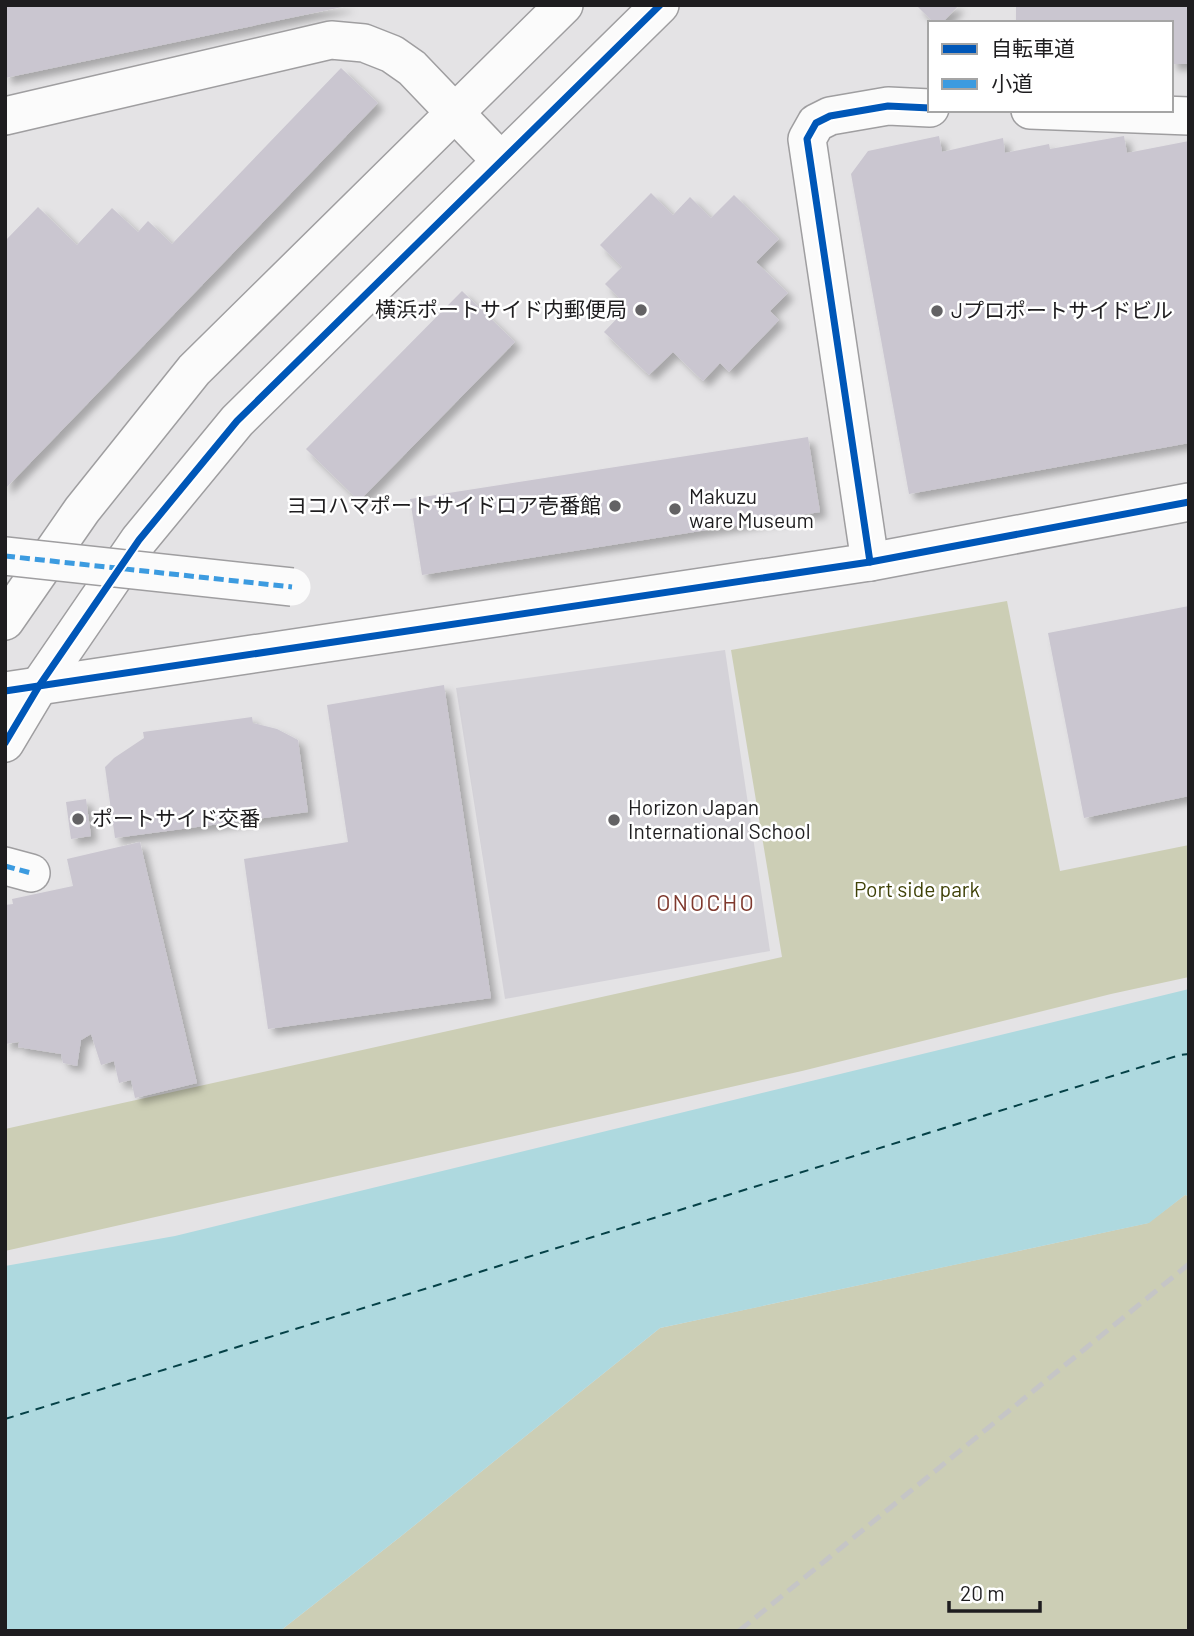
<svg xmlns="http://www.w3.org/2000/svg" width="1194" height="1636" font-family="Barlow,'Noto Sans JP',sans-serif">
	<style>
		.built { fill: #d4d2d8 }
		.green { fill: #ccceb5 }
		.water { fill: #aed9df }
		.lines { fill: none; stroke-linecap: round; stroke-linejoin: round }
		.ferry { stroke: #054147; stroke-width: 2; stroke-dasharray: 9 7; stroke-linecap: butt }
		.building { fill: #cac6d0; filter: url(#shadow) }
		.minor-casing { stroke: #9f9ea0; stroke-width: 40 }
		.minor { stroke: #fbfbfb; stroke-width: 37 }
		.rail { stroke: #c5c5c6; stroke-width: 5; stroke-dasharray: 14 7; stroke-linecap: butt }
		.minor-bridge-casing { stroke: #9f9ea0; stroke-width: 40; stroke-linecap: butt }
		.minor-bridge { stroke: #fbfbfb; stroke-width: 37 }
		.quiet { stroke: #3c9be0; stroke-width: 5; stroke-dasharray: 10 5; stroke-linecap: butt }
		.cycleway-casing { stroke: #fff; stroke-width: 11 }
		.cycleway { stroke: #0057b8; stroke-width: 7 }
		.poi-dot { fill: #636264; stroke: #fff; stroke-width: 2.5 }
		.labels { text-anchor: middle; stroke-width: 5; stroke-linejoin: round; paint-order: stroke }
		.poi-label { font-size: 21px; fill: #1e1d1f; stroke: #fff; text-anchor: start }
		.park-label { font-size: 21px; fill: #3f4107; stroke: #fff }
		.neighbourhood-label { font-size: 23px; letter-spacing: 2px; fill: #7f392e; stroke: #fff }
	</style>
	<defs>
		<filter id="shadow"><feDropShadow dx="6" dy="6" stdDeviation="3.5" flood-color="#0004"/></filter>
	</defs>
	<rect width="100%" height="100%" fill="#e4e3e5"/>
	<path class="built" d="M 725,650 L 770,951 L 505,999 L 456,688 Z"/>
	<g class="green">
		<path d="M 1007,601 L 1060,871 L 1189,845 L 1189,977 L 1111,994 L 802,1071 L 5,1251 L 5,1129 L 782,957 L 731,650 Z"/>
		<path d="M 1185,1195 L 1189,1196 L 1189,1631 L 280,1631 L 400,1537 L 660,1328 L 1148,1223 Z"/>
	</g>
	<path class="water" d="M 1189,989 L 1189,1196 L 1185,1195 L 1149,1223 L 660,1328 L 400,1537 L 280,1631 L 5,1631 L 5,1266 L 175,1236 Z"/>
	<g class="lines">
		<path class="ferry" d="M 5,1419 L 1180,1055 L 1189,1054"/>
	</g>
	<g class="building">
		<path d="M 5,5 L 347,5 L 347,6 L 5,78 Z"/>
		<path d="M 916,5 L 959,5 L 942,23 L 934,23 Z"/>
		<path d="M 1016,5 L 1189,5 L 1189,64 L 1171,64 L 1171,23 L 1016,23 Z"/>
		<path d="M 341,68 L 378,103 L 5,489 L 5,241 L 38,207 L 77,245 L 112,208 L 138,232 L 148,221 L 172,244 Z"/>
		<path d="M 939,136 L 942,152 L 1003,138 L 1005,153 L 1049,144 L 1050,149 L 1124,136 L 1127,153 L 1189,141 L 1189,443 L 909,494 L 851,174 L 868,151 Z"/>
		<path d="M 651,193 L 673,215 L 690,197 L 711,218 L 734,195 L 779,239 L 756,262 L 788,293 L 770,311 L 779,320 L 729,372 L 720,363 L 703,381 L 673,352 L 649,375 L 604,332 L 628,307 L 605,284 L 622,267 L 600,245 Z"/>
		<path d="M 462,291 L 515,342 L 359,501 L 306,449 Z"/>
		<path d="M 808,437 L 820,512 L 422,575 L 410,499 Z"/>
		<path d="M 1189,606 L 1189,796 L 1084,818 L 1048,633 Z"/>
		<path d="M 444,685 L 491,998 L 268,1029 L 244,859 L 348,842 L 327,705 Z"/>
		<path d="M 252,717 L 253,723 L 277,729 L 298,740 L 308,812 L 115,838 L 105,767 L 114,758 L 144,738 L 143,732 Z"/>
		<path d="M 86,799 L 91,836 L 71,839 L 66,802 Z"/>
		<path d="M 140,842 L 197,1083 L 135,1098 L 131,1080 L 119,1083 L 114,1061 L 101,1065 L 91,1034 L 81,1040 L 77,1066 L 63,1063 L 61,1054 L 18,1047 L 19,1042 L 5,1044 L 5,905 L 13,904 L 12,899 L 73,886 L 67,859 Z"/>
	</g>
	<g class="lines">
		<g class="minor-casing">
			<g id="minor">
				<path d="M 1030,110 L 1189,116"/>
				<path d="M 5,116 L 331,40 L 364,43 L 392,54 L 412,68 L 501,161"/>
				<path d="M 870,562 L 807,139 L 816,123 L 830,116 L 888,106 L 930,108"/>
				<path d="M 5,621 L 82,510 L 194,370 L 564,5"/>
				<path d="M 5,691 L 870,562 L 1189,502"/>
				<path d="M 5,743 L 39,686 L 139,540 L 237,421 L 660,5"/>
				<path d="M 5,866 L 31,873"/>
			</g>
		</g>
		<use href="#minor" class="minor"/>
		<path class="rail" d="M 739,1631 L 1189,1264"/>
		<g class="minor-bridge-casing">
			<path id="minor-bridge" d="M 5,556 L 292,587"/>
		</g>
		<use href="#minor-bridge" class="minor-bridge"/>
		<g class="quiet">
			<path d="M 5,556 L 292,587"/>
			<path d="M 5,866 L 31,873"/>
		</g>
		<g class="cycleway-casing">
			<g id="cycleway">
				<path d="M 870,562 L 807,139 L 816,123 L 830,116 L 888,106 L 930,108"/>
				<path d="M 5,691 L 870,562 L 1189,502"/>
				<path d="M 5,743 L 39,686 L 139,540 L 237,421 L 660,5"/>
			</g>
		</g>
		<use href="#cycleway" class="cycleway"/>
	</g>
	<g class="poi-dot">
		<circle cx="641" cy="310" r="7"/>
		<circle cx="937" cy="311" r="7"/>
		<circle cx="615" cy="506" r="7"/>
		<circle cx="675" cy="509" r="7"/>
		<circle cx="78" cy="819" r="7"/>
		<circle cx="614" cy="820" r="7"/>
	</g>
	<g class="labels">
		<g class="poi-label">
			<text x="627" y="317" text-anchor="end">横浜ポートサイド内郵便局</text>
			<text x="951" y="318">Jプロポートサイドビル</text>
			<text x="689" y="504">Makuzu<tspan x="689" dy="24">ware Museum</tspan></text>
			<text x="601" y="513" text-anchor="end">ヨコハマポートサイドロア壱番館</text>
			<text x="628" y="815">Horizon Japan<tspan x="628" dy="24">International School</tspan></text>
			<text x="92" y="826">ポートサイド交番</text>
		</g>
		<g class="park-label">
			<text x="917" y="897">Port side park</text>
		</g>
		<g class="neighbourhood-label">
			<text x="706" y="911">ONOCHO</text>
		</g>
	</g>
	<rect width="1194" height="1636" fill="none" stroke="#1e1d1f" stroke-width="14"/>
	<rect x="928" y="21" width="245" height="91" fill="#ffffff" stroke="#a5a5a5" stroke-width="2"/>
	<rect x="942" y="44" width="35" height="10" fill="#0057b8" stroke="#a5a5a5" stroke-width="2"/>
	<text x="991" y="56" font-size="21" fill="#1e1d1f">自転車道</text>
	<rect x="942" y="79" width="35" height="10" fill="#3c9be0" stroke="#a5a5a5" stroke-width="2"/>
	<text x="991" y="91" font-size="21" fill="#1e1d1f">小道</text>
	<path d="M949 1601v10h91v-10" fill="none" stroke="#1e1d1f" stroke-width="3.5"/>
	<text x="960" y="1601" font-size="21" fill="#1e1d1f" stroke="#ffffff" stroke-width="5" paint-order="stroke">20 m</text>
</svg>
